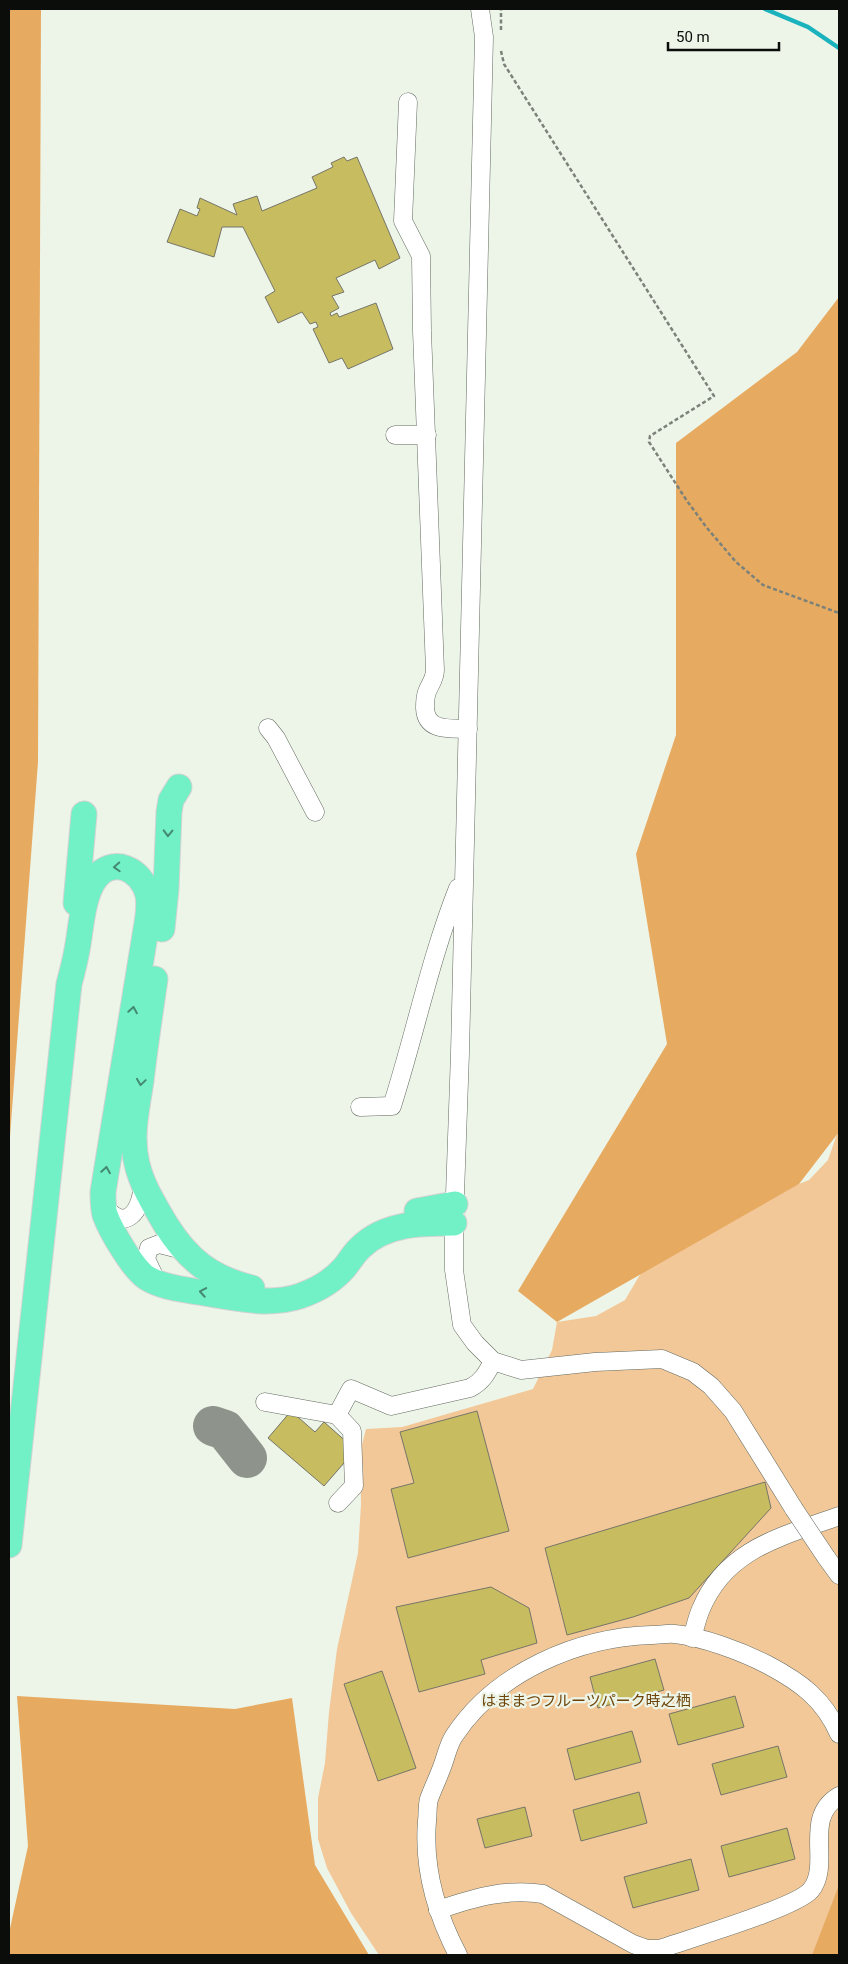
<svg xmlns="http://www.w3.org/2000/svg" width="848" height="1964" font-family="Roboto,'Noto Sans JP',sans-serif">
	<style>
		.green { fill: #f2c899 }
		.forest { fill: #e7aa61 }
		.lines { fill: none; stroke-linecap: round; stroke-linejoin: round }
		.stream { stroke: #1ab3bd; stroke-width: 4.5 }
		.taxiway { stroke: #8e948b; stroke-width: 40 }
		.building { fill: #c7bc60; stroke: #767569 }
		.minor-casing { stroke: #636a60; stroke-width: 19 }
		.highway-casing { stroke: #d3d3d3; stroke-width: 27 }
		.path { stroke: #7c8179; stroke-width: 2.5; stroke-dasharray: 4 2.5; stroke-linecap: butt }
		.minor { stroke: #fff; stroke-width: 18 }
		.highway { stroke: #72f0c6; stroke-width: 25 }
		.minor-bridge-casing { stroke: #636a60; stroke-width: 19; stroke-linecap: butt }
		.minor-bridge { stroke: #fff; stroke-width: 18 }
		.oneway { stroke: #448a71 }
		.labels { text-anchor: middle; stroke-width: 4.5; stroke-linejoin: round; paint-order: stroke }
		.park-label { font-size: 15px; fill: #6d450a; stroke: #edf5e9 }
	</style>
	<rect width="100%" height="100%" fill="#edf5e9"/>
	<path class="green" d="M 839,1128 L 839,1955 L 379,1955 L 351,1913 L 327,1868 L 318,1839 L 318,1798 L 325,1763 L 329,1712 L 337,1649 L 358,1553 L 361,1504 L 360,1452 L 366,1429 L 402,1427 L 533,1389 L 552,1350 L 557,1322 L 596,1316 L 625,1300 L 641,1273 L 771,1195 L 809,1180 L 828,1160 Z"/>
	<g class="forest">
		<path d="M 9,9 L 41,9 L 38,762 L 9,1150 Z"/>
		<path d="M 839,297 L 839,1132 L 799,1184 L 557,1322 L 518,1291 L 667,1044 L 636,854 L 676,735 L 676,443 L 797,352 Z"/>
		<path d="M 17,1696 L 235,1709 L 292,1698 L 315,1865 L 369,1955 L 9,1955 L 9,1933 L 28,1846 Z"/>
		<path d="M 839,1885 L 839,1955 L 812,1955 Z"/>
	</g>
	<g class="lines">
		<path class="stream" d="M 765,9 L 808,27 L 839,48"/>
		<path class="taxiway" d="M 213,1426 L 225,1430 L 247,1458"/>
	</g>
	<g class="building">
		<path d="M 344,157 L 347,161 L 357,157 L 400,258 L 379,269 L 375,260 L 336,278 L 344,292 L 332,296 L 339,308 L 330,313 L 331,316 L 337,313 L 339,317 L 376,303 L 393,349 L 348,369 L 342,358 L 329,363 L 313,329 L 318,327 L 316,322 L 310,324 L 302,312 L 278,323 L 265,297 L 275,291 L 243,227 L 222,227 L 214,257 L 167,242 L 180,209 L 197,216 L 200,209 L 197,208 L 200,198 L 237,215 L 233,204 L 257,196 L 262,211 L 317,188 L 312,177 L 333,167 L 331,163 Z"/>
		<path d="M 291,1411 L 315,1432 L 324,1422 L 349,1444 L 351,1455 L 324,1486 L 268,1438 Z"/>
		<path d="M 477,1411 L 509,1531 L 408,1558 L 391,1489 L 414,1483 L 400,1432 Z"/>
		<path d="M 765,1482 L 771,1508 L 689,1598 L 633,1617 L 567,1635 L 545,1548 Z"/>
		<path d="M 491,1587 L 529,1608 L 537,1643 L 481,1660 L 485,1674 L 419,1692 L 396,1607 Z"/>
		<path d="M 655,1659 L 664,1690 L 598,1708 L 590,1677 Z"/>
		<path d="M 382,1671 L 416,1768 L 378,1781 L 344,1684 Z"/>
		<path d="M 735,1696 L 744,1727 L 678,1745 L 669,1714 Z"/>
		<path d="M 632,1731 L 641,1762 L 575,1780 L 567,1749 Z"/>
		<path d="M 778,1746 L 787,1777 L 721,1795 L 712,1764 Z"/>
		<path d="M 639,1792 L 647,1823 L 581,1841 L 573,1810 Z"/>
		<path d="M 525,1807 L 532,1836 L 485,1848 L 477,1819 Z"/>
		<path d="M 787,1828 L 795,1859 L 729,1877 L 721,1846 Z"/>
		<path d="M 691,1859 L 699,1890 L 633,1908 L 624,1877 Z"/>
	</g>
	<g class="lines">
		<g class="minor-casing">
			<g id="minor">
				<path d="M 480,9 L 484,37 L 460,1053 L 454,1223 L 454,1270 L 462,1325 L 475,1343 L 493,1361 L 521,1370 L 595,1362 L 662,1359 L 693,1372 L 711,1386 L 733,1411 L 794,1509"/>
				<path d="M 408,102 L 403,221 L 421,256 L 422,331 L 435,670 C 435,679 430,684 427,692 C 425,697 425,702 425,708 C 426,732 450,728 468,729"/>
				<path d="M 395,435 L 427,435"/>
				<path d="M 268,728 L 276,738 L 315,812"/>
				<path d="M 360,1107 L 392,1106 C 415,1034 430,959 458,888"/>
				<path d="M 103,1204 C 125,1235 142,1211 143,1183"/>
				<path d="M 156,1280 L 146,1259 L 149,1248 L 159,1244 L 183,1250"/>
				<path d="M 265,1402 L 337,1415 L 351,1389 L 391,1406 L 470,1388 C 482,1382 487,1373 493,1361"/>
				<path d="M 337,1415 L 352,1431 L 354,1486 L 338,1503"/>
				<path d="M 826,1557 L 839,1575"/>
				<path d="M 692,1638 C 695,1628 697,1618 701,1609 C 726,1548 784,1536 839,1516"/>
				<path d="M 438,1910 C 473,1898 506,1888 543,1894 L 633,1944 L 647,1949 L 660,1949 C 688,1939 796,1908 811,1890 C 832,1864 802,1818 839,1796"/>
				<path d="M 458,1955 C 436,1913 423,1869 427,1821 C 428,1814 427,1806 429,1799 C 433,1788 438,1778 442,1767 C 446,1757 448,1745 454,1736 C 496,1672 578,1637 652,1635 C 660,1635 668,1633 675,1634 C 703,1637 743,1652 768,1665 C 800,1682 824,1699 839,1734"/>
			</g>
		</g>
		<g class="highway-casing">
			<g id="highway">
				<path d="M 76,903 L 84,814"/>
				<path d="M 162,929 L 166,889 L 169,812 L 171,800 L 179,787"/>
				<path d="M 155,979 C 150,1013 145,1047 141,1081 C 137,1108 130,1136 137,1164 C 142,1186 155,1206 166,1225 C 188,1260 211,1278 252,1288"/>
				<path d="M 417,1211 L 455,1204"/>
				<path d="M 9,1545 L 69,984 C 72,973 75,961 77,950 C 81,930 82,897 95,879 C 112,855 142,869 148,895 C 150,906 148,918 146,929 L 103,1192 C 103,1200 103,1208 105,1215 C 111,1231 133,1269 147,1278 C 161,1287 182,1289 198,1292 C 231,1297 267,1307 300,1296 C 317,1290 332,1282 344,1268 C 350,1261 354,1253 361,1247 C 386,1223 421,1223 454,1223"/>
			</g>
		</g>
		<g class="path">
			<path d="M 501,30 L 501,9"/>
			<path d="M 501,51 L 504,64 L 714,396 L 650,436 L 649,442 L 687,501 L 707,528 L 736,562 L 763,585 L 839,613"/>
		</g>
		<use href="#minor" class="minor"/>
		<use href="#highway" class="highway"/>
		<g class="minor-bridge-casing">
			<path id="minor-bridge" d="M 794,1509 L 826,1557"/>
		</g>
		<use href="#minor-bridge" class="minor-bridge"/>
	</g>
	<defs><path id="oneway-chevron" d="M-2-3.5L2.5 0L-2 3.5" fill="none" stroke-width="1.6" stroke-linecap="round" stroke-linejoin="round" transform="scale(1.25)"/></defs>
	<g class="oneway">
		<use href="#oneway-chevron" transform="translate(168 833) rotate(91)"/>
		<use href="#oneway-chevron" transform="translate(117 867) rotate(177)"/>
		<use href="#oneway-chevron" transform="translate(133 1010) rotate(-81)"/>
		<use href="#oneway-chevron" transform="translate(141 1082) rotate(98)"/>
		<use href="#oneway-chevron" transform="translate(106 1170) rotate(-81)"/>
		<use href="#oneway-chevron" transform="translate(203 1292) rotate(-170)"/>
	</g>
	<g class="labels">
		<g class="park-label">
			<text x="586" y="1706">はままつフルーツパーク時之栖</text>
		</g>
	</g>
	<rect width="848" height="1964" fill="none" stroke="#0b0d0a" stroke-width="20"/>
	<path d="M668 42v8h111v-8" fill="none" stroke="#0b0d0a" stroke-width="2.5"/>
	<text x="676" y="42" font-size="15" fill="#0b0d0a" stroke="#edf5e9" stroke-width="4" paint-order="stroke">50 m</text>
</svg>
